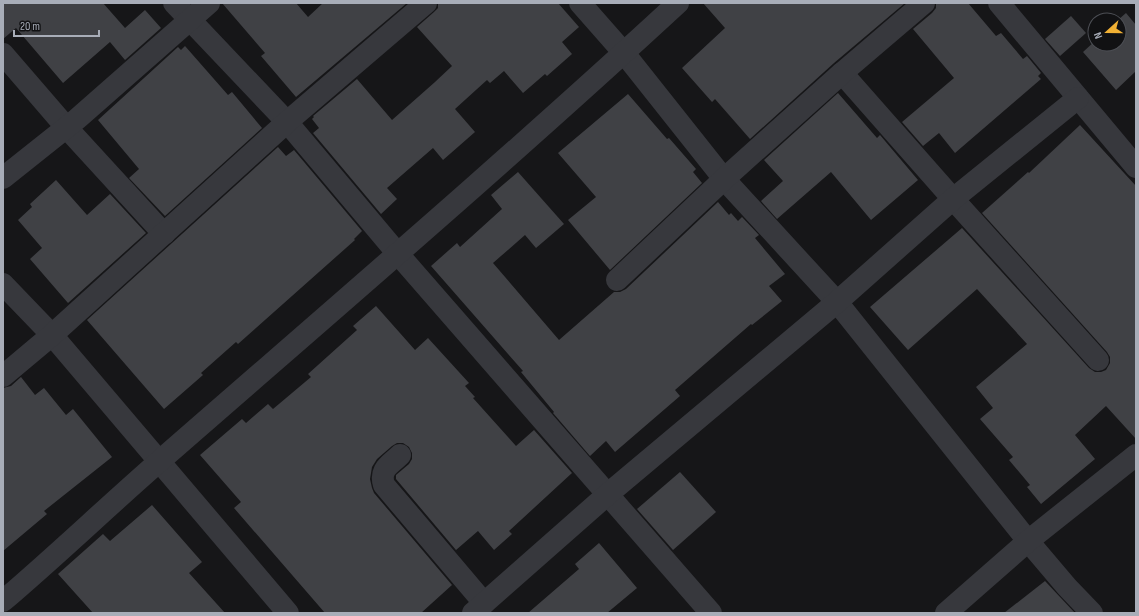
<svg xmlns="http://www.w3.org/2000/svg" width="1139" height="616" font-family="'Sofia Sans Condensed',sans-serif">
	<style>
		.building { fill: #404145 }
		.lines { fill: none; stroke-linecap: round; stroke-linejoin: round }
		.street { stroke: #37383d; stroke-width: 22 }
	</style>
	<rect width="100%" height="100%" fill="#161618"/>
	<g class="building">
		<path d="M 3,3 L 103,3 L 125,28 L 145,10 L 161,28 L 125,60 L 110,42 L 63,83 L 16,28 L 3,39 Z"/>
		<path d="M 222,3 L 296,3 L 308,17 L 323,3 L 407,3 L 296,97 L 261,56 L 265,53 Z"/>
		<path d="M 438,3 L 558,3 L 579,27 L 562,42 L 572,54 L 547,76 L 545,74 L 523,93 L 504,71 L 490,83 L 487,80 L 455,109 L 475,132 L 443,160 L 433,148 L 387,188 L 397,199 L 381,214 L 313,133 L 319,128 L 312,119 L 314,117 L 313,116 L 357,79 L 392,120 L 435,82 L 452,66 L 417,27 L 434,12 L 438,8 Z"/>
		<path d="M 703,3 L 905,3 L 834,63 L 750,139 L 715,99 L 712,102 L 682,68 L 725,28 Z"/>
		<path d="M 936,3 L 968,3 L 996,36 L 1001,33 L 1023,59 L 1027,56 L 1041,73 L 1038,76 L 1041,79 L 955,153 L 939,133 L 923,146 L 902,122 L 954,78 L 913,29 L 932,13 L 936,8 Z"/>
		<path d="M 1126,13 L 1136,25 L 1136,71 L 1116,90 L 1083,52 L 1095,41 L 1095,44 L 1119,44 L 1119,20 L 1118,20 Z"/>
		<path d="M 1071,16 L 1086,33 L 1060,56 L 1045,39 Z"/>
		<path d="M 185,46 L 228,95 L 232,92 L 262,128 L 165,216 L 129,178 L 139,169 L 98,120 L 178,47 L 181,50 Z"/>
		<path d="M 838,93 L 877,138 L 880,135 L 918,180 L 871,220 L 831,172 L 777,219 L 761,201 L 783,181 L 764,160 Z"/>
		<path d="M 628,94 L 667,139 L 669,138 L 696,169 L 693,172 L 702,183 L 610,270 L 568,220 L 596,197 L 558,153 Z"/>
		<path d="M 1080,125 L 1136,186 L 1136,439 L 1106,406 L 1075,435 L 1095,459 L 1041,504 L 1027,487 L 1030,485 L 1009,460 L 1013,457 L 980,419 L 993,408 L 976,387 L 1027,344 L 977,289 L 908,350 L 870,307 L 962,228 L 1089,368 L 1095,372 L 1101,372 L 1106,370 L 1110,363 L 1110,357 L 1107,352 L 982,213 L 1028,172 L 1029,173 Z"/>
		<path d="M 278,147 L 286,156 L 294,150 L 362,231 L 354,239 L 355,240 L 238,344 L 236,342 L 201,373 L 203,375 L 164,409 L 87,320 Z"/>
		<path d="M 518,172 L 564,224 L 536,248 L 525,235 L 493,263 L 559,340 L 614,292 L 620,292 L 626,289 L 718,202 L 729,215 L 731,213 L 738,221 L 742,217 L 759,235 L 755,238 L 785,274 L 769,286 L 782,301 L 752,325 L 751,324 L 675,390 L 680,396 L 615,452 L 606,441 L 590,456 L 553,413 L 554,412 L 521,372 L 523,371 L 431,266 L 457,243 L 460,247 L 502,209 L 491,195 Z"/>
		<path d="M 56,180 L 87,215 L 110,194 L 146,233 L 68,303 L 30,259 L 42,248 L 18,220 L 32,207 L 30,204 Z"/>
		<path d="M 376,306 L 415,350 L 428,338 L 469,383 L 465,386 L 475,397 L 473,398 L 516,446 L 534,430 L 572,473 L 509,531 L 512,534 L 494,550 L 478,531 L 456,550 L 396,479 L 396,475 L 409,464 L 412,459 L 412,453 L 409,447 L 403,443 L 397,443 L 392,446 L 377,459 L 372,467 L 370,479 L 372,488 L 374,493 L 452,585 L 421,613 L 325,613 L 234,508 L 241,502 L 200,455 L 242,419 L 246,423 L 268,404 L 273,409 L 311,377 L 308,374 L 357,330 L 353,326 Z"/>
		<path d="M 21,377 L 35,395 L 44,388 L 66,415 L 73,409 L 112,457 L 44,511 L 47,514 L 3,551 L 3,388 L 11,386 Z"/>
		<path d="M 680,472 L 716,512 L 673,550 L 637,509 Z"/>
		<path d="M 152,505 L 202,562 L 189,573 L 225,613 L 93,613 L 58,574 L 103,534 L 110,541 Z"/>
		<path d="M 599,543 L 637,588 L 607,613 L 528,613 L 579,569 L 575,564 Z"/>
		<path d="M 1045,581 L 1075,613 L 1004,613 Z"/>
	</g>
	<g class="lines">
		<g class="street">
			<path d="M 174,3 L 287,122 L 398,254 L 711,613"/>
			<path d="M 580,3 L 624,53 L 724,179 L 837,302 L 1028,541 L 1067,587 L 1092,613"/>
			<path d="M 999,3 L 1136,167"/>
			<path d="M 3,54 L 66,127 L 164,234"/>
			<path d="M 842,73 L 953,199 L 1098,360"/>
			<path d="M 3,178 L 77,119 L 209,3"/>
			<path d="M 617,280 L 724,179 L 842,73 L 924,3"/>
			<path d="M 3,284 L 52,335 L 288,613"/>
			<path d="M 3,376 L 52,335 L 287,122 L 426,3"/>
			<path d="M 400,455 C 390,465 379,469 384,485 L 484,603"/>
			<path d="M 3,601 C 57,555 108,506 162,459 C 335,308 509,159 678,3"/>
			<path d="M 473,613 L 608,494 L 837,302 L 953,199 L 1078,98"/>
			<path d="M 946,613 L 1028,541 L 1136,455"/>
		</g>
	</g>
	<rect width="1139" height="616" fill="none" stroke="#a8adb8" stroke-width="8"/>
	<g transform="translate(1107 32) rotate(249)"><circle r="19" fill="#111113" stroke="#4d4f55"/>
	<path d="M0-3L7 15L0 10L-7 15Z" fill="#f2b134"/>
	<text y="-6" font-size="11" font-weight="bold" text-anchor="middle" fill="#a8adb8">N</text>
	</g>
	<path d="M14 30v6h85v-6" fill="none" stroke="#a8adb8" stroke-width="2"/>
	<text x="20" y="30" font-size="12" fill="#a8adb8" stroke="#111113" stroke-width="3" paint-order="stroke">20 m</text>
</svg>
